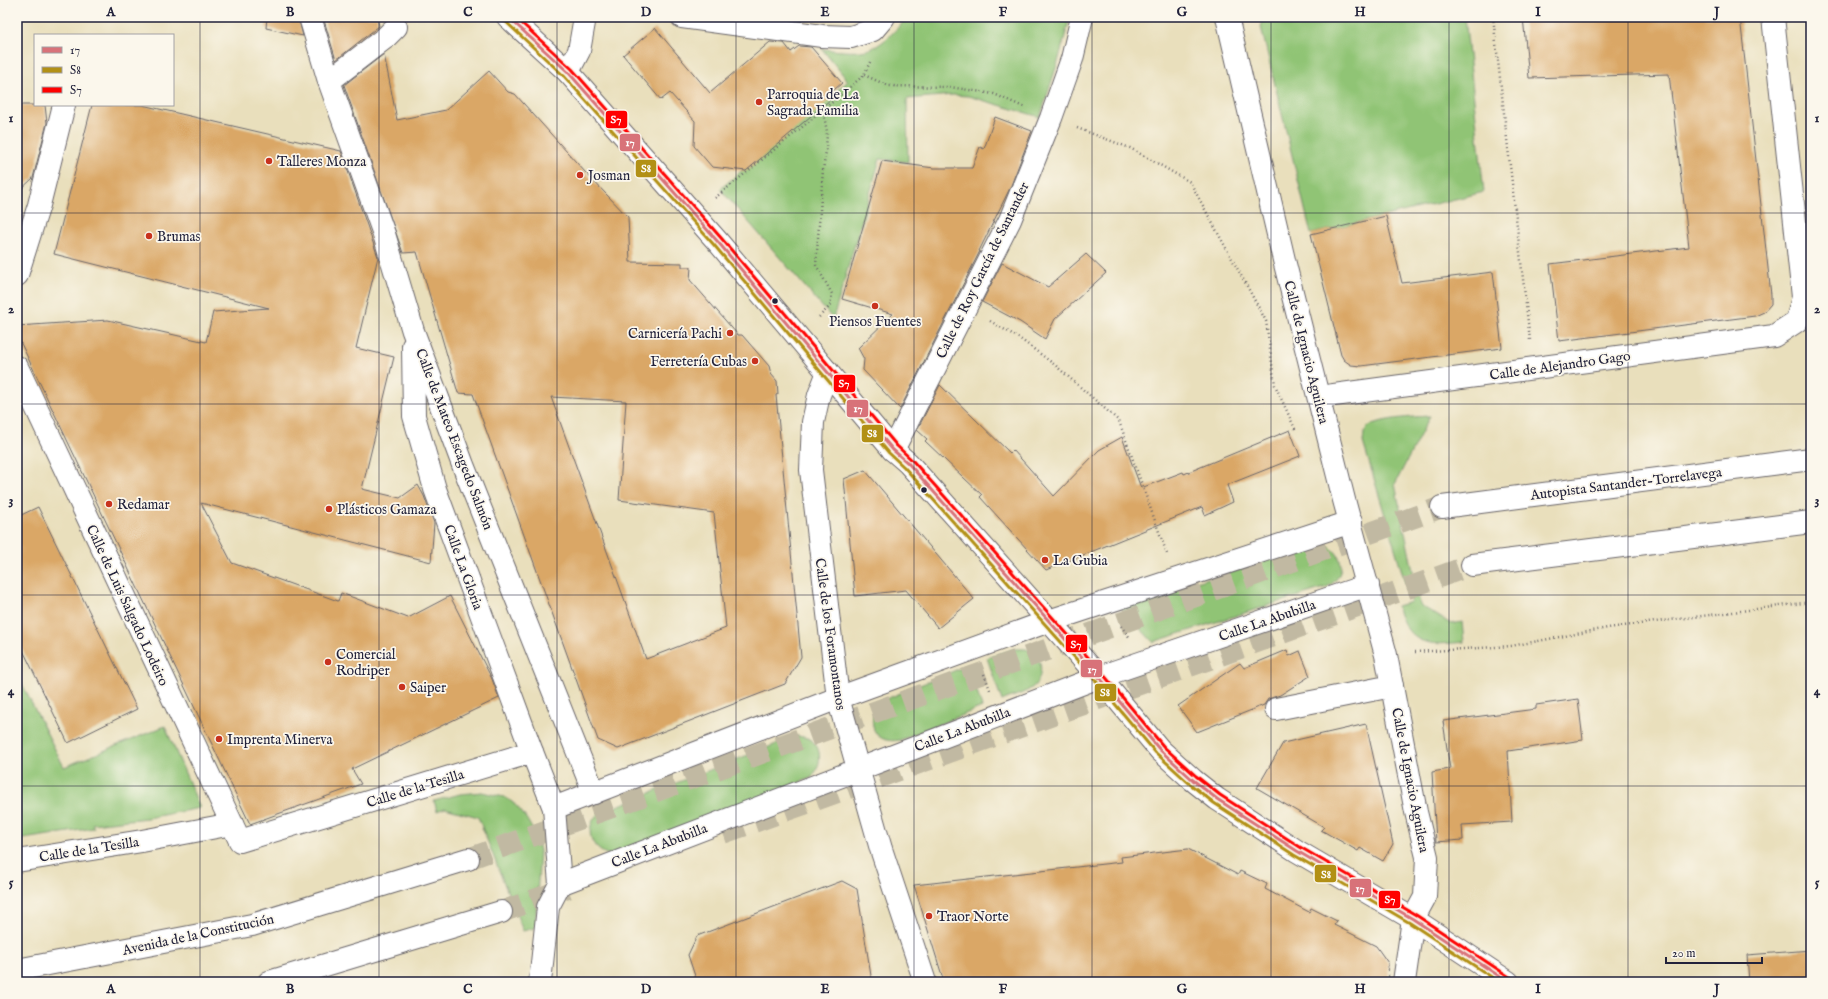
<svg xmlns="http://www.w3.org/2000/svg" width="1828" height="999" font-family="'IM FELL English',serif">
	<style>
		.green { fill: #90c475; stroke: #597358 }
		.building { fill: #daa766; fill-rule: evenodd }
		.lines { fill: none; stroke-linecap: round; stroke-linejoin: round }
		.highway-tunnel { stroke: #c1b9a2; stroke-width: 22; stroke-dasharray: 22 11; stroke-linecap: butt }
		.minor-casing { stroke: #686468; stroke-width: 24 }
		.highway-casing { stroke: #686468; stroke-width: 24 }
		.path { stroke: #686468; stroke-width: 2.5; stroke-dasharray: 1 3; stroke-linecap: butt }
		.minor { stroke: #fff; stroke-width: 22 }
		.highway { stroke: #fff; stroke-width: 22 }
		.bus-1-casing { stroke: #fbf7ec; stroke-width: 6 }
		.bus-2-casing { stroke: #fbf7ec; stroke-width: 6 }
		.bus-3-casing { stroke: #fbf7ec; stroke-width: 6 }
		.bus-1 { stroke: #d87279; stroke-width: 3 }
		.bus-2 { stroke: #b29015; stroke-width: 3 }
		.bus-3 { stroke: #f00; stroke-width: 3 }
		.grid { fill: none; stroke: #22223b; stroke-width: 1; stroke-opacity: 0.55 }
		.poi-dot { fill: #c8321e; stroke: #fbf7ec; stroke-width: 1.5 }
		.bus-dot { fill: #22223b; stroke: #fbf7ec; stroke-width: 1.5 }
		.labels { text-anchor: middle; stroke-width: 3.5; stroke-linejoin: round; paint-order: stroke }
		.poi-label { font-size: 14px; fill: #22223b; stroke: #fbf7ec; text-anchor: start }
		.street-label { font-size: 14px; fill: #22223b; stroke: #fbf7ec }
		.line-badge { stroke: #fbf7ec; stroke-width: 1.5 }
		.badge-label { font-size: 11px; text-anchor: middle; font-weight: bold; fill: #fff }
		.neatline { fill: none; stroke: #22223b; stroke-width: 1.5 }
		.grid-label { font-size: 13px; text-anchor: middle; font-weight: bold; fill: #22223b }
	</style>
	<rect width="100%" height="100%" fill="#fbf7ec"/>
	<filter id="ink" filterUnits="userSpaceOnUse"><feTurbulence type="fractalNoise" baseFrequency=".025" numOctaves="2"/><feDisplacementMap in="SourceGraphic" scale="8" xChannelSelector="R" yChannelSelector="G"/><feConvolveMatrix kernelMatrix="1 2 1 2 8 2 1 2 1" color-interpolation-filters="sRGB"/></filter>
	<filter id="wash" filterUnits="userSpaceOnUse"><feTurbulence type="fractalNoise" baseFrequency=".012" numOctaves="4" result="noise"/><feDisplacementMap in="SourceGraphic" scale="16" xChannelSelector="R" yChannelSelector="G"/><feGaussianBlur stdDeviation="0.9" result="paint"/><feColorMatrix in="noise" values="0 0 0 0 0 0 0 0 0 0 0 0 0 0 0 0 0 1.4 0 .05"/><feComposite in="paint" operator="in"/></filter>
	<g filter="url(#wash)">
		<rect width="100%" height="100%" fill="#e9dfbc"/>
		<g class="green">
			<path d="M 979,17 L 1070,17 L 1058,62 L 1040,117 L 968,96 L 953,95 L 907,99 L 908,162 L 880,159 L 833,319 L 720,189 L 848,81 L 822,49 C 869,54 874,54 906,19 Z"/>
			<path d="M 1264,17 L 1465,17 L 1484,192 L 1311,234 L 1261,27 Z"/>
			<path d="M 1430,416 L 1395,484 L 1420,605 L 1451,624 L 1462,622 L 1464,642 C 1427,646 1409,646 1397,606 L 1411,602 L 1363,442 C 1364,437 1363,433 1366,429 C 1375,418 1415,417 1430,416 Z"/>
			<path d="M 1313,544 C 1341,542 1352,573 1327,587 L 1153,642 L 1120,607 Z"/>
			<path d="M 1014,649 C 1019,649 1027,648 1032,651 C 1043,658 1043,676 1035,685 C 1028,693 1012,696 1002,701 L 987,658 Z"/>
			<path d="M 968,665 L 982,707 L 900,740 C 874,745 865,723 879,702 Z"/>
			<path d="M 17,674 L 64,767 L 165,726 L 200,808 L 147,818 L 92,824 L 94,828 L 17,840 Z"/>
			<path d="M 797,736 C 801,737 807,737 810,739 C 824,749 821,767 811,778 L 610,855 C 590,850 583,827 599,813 Z"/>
			<path d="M 482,792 C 489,794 497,795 504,797 C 521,804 537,834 540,851 L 535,928 L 523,931 L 478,817 L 445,808 L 437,811 L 434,801 L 460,794 Z"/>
		</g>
		<g id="blocks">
			<g class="building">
				<path d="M 267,17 L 298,17 L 303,36 L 266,28 Z"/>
				<path d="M 323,17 L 377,17 L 379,26 L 336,60 Z"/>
				<path d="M 1523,17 L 1740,17 L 1771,295 L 1771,304 L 1764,312 L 1755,316 L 1559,341 L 1550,264 L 1689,247 L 1669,74 L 1529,78 Z"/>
				<path d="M 655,28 L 710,93 L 770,42 L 784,43 L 791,52 L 799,46 L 811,47 L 842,83 L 828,95 L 831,99 L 746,171 L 712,167 L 694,146 L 695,121 L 670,93 L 661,100 L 623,55 Z"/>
				<path d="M 384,54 L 397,120 L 446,110 L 489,71 L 508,92 L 515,94 L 585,172 L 628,217 L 630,262 L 682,263 L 682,267 L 691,267 L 690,280 L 738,335 L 742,335 L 769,366 L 771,374 L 777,381 L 778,394 L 776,395 L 801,657 L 785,684 L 618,749 L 598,740 L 473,394 L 458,393 L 417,252 L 403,253 L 344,85 ZM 551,397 L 626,401 L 619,500 L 714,513 L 726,628 L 646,659 Z"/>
				<path d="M 17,105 L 45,105 L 47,123 L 33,178 L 17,193 Z"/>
				<path d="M 92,105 L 142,105 L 341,151 L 378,257 L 356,348 L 394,357 L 362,489 L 400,498 L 418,485 L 424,496 L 434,523 L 431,562 L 201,503 L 232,563 L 338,601 L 341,593 L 408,618 L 450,596 L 492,679 L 499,698 L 352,769 L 361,784 L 250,824 L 17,335 L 17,326 L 108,320 L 206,342 L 213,312 L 269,308 L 54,254 Z"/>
				<path d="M 995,117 L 1032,131 L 1010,188 L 979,251 L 980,251 L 900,409 L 863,370 L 864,359 L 858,348 L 893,314 L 842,299 L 882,161 L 934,168 L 972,168 L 980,147 L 984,149 Z"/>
				<path d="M 1386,216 L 1402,283 L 1493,272 L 1502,348 L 1361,366 L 1351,365 L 1344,360 L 1341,355 L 1311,234 Z"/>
				<path d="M 1086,254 L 1106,273 L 1055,319 L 1045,339 L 1020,322 L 982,302 L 1002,263 L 1048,287 Z"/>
				<path d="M 940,385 L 1010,453 L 1013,450 L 1054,496 L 1099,450 L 1122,437 L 1141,488 L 1183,472 L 1184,474 L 1290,430 L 1300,456 L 1227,485 L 1233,502 L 1205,515 L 1202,507 L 1046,570 L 980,497 L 982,495 L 925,441 L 927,439 L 917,430 Z"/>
				<path d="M 865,470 L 974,599 L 938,628 L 906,590 L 855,596 L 844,479 Z"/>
				<path d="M 38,507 L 137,709 L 68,743 L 17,638 L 17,517 Z"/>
				<path d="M 1287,650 L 1289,656 L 1300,651 L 1310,676 L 1280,695 L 1268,699 L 1264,705 L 1197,732 L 1178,706 L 1240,663 L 1244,668 Z"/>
				<path d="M 1578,699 L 1583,740 L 1508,751 L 1512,822 L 1462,825 L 1463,840 L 1436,842 L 1432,772 L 1450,769 L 1443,721 L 1536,709 L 1536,705 Z"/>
				<path d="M 1366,724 L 1393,844 L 1383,861 L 1360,848 L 1358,851 L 1321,830 L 1324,827 L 1257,788 L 1283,743 Z"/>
				<path d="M 1188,849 L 1238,875 L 1240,871 L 1267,884 L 1265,889 L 1309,912 L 1311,908 L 1337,921 L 1334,925 L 1376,946 L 1388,963 L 1389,982 L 944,982 L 914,885 L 1122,862 L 1121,857 Z"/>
				<path d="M 842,881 L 857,889 L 872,982 L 697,982 L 688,955 L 697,936 Z"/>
				<path d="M 1811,950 L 1811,982 L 1749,982 L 1747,955 Z"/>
			</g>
		</g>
	</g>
	<g filter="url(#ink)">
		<use href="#blocks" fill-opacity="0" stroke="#686468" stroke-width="1"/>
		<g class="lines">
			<g class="highway-tunnel">
				<path d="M 723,833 L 1472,565"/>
				<path d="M 468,859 L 1442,507"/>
				<path d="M 501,912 L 568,888"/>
			</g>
			<g class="minor-casing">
				<g id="minor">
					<path d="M 310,17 L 329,81 L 384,234 L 413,331 L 463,465 L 594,793"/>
					<path d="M 508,17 L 568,72 L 718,242 L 893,450 L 908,463 L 1099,677 L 1160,750 L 1193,780 L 1217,799 L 1297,851 L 1413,919 L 1508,982"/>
					<path d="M 682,17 L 822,36 L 851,37 L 873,30 L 884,17"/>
					<path d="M 1227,17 L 1284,260 L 1344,500 L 1386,655 L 1416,812 L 1427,857 L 1425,897 L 1413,919 L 1404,982"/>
					<path d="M 568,72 L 579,51 L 585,17"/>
					<path d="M 329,81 L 385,38 L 396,27"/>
					<path d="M 17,275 L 39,205 L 64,105"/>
					<path d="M 413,346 L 414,416 L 435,489 L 532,752"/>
					<path d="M 17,367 L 240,841 L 532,752 L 554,808 L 560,884 L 548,907 L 540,982"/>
					<path d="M 828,372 L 819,395 L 813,422 L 811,470 L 838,698 L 881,849 L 925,982"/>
					<path d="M 1319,397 L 1774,336 L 1797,321 L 1803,297 L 1773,17"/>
					<path d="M 893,450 L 1010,220 L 1051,118 L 1072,59 L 1082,17"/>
					<path d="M 1276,709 L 1392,686"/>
					<path d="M 554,808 L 838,698 L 1049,621 L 1351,522"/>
					<path d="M 17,861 L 142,841 L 232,824"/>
					<path d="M 560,884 L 1099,677 L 1368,585"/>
				</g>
			</g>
			<g class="highway-casing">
				<g id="highway">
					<path d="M 1442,507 L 1811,459"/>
					<path d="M 1472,565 L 1811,522"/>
					<path d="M 17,970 L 252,925 L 468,859"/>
					<path d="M 269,982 L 501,912"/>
				</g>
			</g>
			<g class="path">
				<path d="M 1493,17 L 1530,340"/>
				<path d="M 864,75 L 889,86 L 950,87 L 994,94 L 1026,108"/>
				<path d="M 1077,128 L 1130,148 L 1190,182 L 1266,321 L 1275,385 L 1296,431"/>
				<path d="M 715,198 L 823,110"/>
				<path d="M 819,317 L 830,306 L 832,294 L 816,265 L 823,170 L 826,151 L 827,132 L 823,110 L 864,75 L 871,60"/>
				<path d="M 990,321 L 1019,338 L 1055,365 L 1119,421 L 1167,554"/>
				<path d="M 1121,626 L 1130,638"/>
				<path d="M 1415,652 L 1511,646 L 1608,628 L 1811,602"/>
				<path d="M 984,674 L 990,690"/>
			</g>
			<use href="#minor" class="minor"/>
			<use href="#highway" class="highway"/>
			<g class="bus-1-casing">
				<path id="bus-1" d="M 508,17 L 568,72 L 718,242 L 893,450 L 908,463 L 1099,677 L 1160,750 L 1193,780 L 1217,799 L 1297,851 L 1413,919 L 1508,982"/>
			</g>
			<g class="bus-2-casing">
				<path id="bus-2" d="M 505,21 L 564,76 L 714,245 L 889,453 L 904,467 L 1095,680 L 1156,753 L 1190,784 L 1214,803 L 1294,855 L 1410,923 L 1499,982"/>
			</g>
			<g class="bus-3-casing">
				<path id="bus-3" d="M 515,17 L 572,69 L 722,239 L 897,446 L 912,460 L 1103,674 L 1164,747 L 1196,776 L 1220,795 L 1300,847 L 1416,915 L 1511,978"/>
			</g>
			<use href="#bus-1" class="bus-1"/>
			<use href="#bus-2" class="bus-2"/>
			<use href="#bus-3" class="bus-3"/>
		</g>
	</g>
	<path class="grid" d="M 200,17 L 200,982M 379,17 L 379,982M 557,17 L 557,982M 736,17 L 736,982M 914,17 L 914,982M 1092,17 L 1092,982M 1271,17 L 1271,982M 1449,17 L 1449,982M 1628,17 L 1628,982M 17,213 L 1811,213M 17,404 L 1811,404M 17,595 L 1811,595M 17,786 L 1811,786"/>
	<g class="poi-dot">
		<circle cx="759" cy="102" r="4"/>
		<circle cx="269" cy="161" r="4"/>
		<circle cx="580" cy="175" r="4"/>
		<circle cx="149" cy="236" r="4"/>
		<circle cx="875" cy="306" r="4"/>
		<circle cx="730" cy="333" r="4"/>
		<circle cx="755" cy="361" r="4"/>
		<circle cx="109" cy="504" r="4"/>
		<circle cx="329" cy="509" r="4"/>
		<circle cx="1045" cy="560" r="4"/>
		<circle cx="328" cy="662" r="4"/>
		<circle cx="402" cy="687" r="4"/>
		<circle cx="219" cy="739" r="4"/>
		<circle cx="929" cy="916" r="4"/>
	</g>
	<g class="bus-dot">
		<circle cx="775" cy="301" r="3.5"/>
		<circle cx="924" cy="490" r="3.5"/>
	</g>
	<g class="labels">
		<g class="poi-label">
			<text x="767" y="99">Parroquia de La<tspan x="767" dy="16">Sagrada Familia</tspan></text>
			<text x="277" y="166">Talleres Monza</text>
			<text x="588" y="180">Josman</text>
			<text x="157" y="241">Brumas</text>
			<text x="875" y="326" text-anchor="middle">Piensos Fuentes</text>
			<text x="722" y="338" text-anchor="end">Carnicería Pachi</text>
			<text x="747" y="366" text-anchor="end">Ferretería Cubas</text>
			<text x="117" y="509">Redamar</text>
			<text x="337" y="514">Plásticos Gamaza</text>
			<text x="1053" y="565">La Gubia</text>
			<text x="336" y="659">Comercial<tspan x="336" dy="16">Rodriper</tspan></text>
			<text x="410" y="692">Saiper</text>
			<text x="227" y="744">Imprenta Minerva</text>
			<text x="937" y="921">Traor Norte</text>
		</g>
		<g class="street-label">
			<text transform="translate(982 270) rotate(-64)" y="5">Calle de Roy García de Santander</text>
			<text transform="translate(1307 352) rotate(76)" y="5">Calle de Ignacio Aguilera</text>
			<text transform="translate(1560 365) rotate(-8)" y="5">Calle de Alejandro Gago</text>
			<text transform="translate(455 439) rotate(69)" y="5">Calle de Mateo Escagedo Salmón</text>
			<text transform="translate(1626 483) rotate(-7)" y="5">Autopista Santander-Torrelavega</text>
			<text transform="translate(464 567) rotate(70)" y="5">Calle La Gloria</text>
			<text transform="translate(128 605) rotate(65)" y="5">Calle de Luis Salgado Lodeiro</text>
			<text transform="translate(1267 620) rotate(-19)" y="5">Calle La Abubilla</text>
			<text transform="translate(831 634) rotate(82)" y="5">Calle de los Foramontanos</text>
			<text transform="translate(962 729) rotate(-21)" y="5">Calle La Abubilla</text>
			<text transform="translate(1411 780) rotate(79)" y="5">Calle de Ignacio Aguilera</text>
			<text transform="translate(415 788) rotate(-17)" y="5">Calle de la Tesilla</text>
			<text transform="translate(659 845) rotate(-21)" y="5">Calle La Abubilla</text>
			<text transform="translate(89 849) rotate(-9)" y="5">Calle de la Tesilla</text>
			<text transform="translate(198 934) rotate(-12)" y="5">Avenida de la Constitución</text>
		</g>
	</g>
	<g class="line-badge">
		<rect x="605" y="110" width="23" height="19" rx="4" fill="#f00"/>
		<rect x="619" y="133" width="22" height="19" rx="4" fill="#d87279"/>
		<rect x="635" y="159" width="22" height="19" rx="4" fill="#b29015"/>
		<rect x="833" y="374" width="23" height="19" rx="4" fill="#f00"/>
		<rect x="846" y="399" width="23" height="19" rx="4" fill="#d87279"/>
		<rect x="861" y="424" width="23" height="19" rx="4" fill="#b29015"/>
		<rect x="1065" y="634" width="23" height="19" rx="4" fill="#f00"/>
		<rect x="1080" y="659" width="23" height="19" rx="4" fill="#d87279"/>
		<rect x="1094" y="683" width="23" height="19" rx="4" fill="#b29015"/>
		<rect x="1314" y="864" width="23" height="19" rx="4" fill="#b29015"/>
		<rect x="1349" y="878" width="23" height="20" rx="4" fill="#d87279"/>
		<rect x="1378" y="890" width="23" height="19" rx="4" fill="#f00"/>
	</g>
	<g class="badge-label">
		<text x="616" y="123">S7</text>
		<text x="630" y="146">17</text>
		<text x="646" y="172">S8</text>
		<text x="844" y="387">S7</text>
		<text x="858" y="412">17</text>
		<text x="872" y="437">S8</text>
		<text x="1076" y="648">S7</text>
		<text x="1092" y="673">17</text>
		<text x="1105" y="696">S8</text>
		<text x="1326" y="878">S8</text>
		<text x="1360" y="892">17</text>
		<text x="1390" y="903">S7</text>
	</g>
	<rect width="1828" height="999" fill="none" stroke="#fbf7ec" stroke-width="44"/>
	<rect x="34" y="34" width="140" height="72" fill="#fbf7ec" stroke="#a4a2a5"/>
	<rect x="42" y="47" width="20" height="6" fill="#d87279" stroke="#a4a2a5"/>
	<text x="70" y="54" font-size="12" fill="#22223b">17</text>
	<rect x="42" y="67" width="20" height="6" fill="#b29015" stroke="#a4a2a5"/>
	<text x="70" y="74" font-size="12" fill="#22223b">S8</text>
	<rect x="42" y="87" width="20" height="6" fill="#ff0000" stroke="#a4a2a5"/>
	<text x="70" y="94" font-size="12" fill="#22223b">S7</text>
	<path d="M1666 957v6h96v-6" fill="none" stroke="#22223b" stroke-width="2"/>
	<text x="1672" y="957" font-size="12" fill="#22223b" stroke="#fbf7ec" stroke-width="3" paint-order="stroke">20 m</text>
	<rect x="22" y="22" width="1784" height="955" class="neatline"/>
	<g class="grid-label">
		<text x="111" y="16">A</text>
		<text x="290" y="16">B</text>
		<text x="468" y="16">C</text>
		<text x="646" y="16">D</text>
		<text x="825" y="16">E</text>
		<text x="1003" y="16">F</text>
		<text x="1182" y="16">G</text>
		<text x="1360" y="16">H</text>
		<text x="1538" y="16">I</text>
		<text x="1717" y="16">J</text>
		<text x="11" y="122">1</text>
		<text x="1817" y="122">1</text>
		<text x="11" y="313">2</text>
		<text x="1817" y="313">2</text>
		<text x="11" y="504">3</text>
		<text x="1817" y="504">3</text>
		<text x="11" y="695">4</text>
		<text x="1817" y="695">4</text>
		<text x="11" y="886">5</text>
		<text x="1817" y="886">5</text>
		<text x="111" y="993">A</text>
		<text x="290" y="993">B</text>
		<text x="468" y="993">C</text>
		<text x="646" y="993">D</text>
		<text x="825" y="993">E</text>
		<text x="1003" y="993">F</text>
		<text x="1182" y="993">G</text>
		<text x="1360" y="993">H</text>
		<text x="1538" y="993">I</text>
		<text x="1717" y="993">J</text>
	</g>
</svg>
